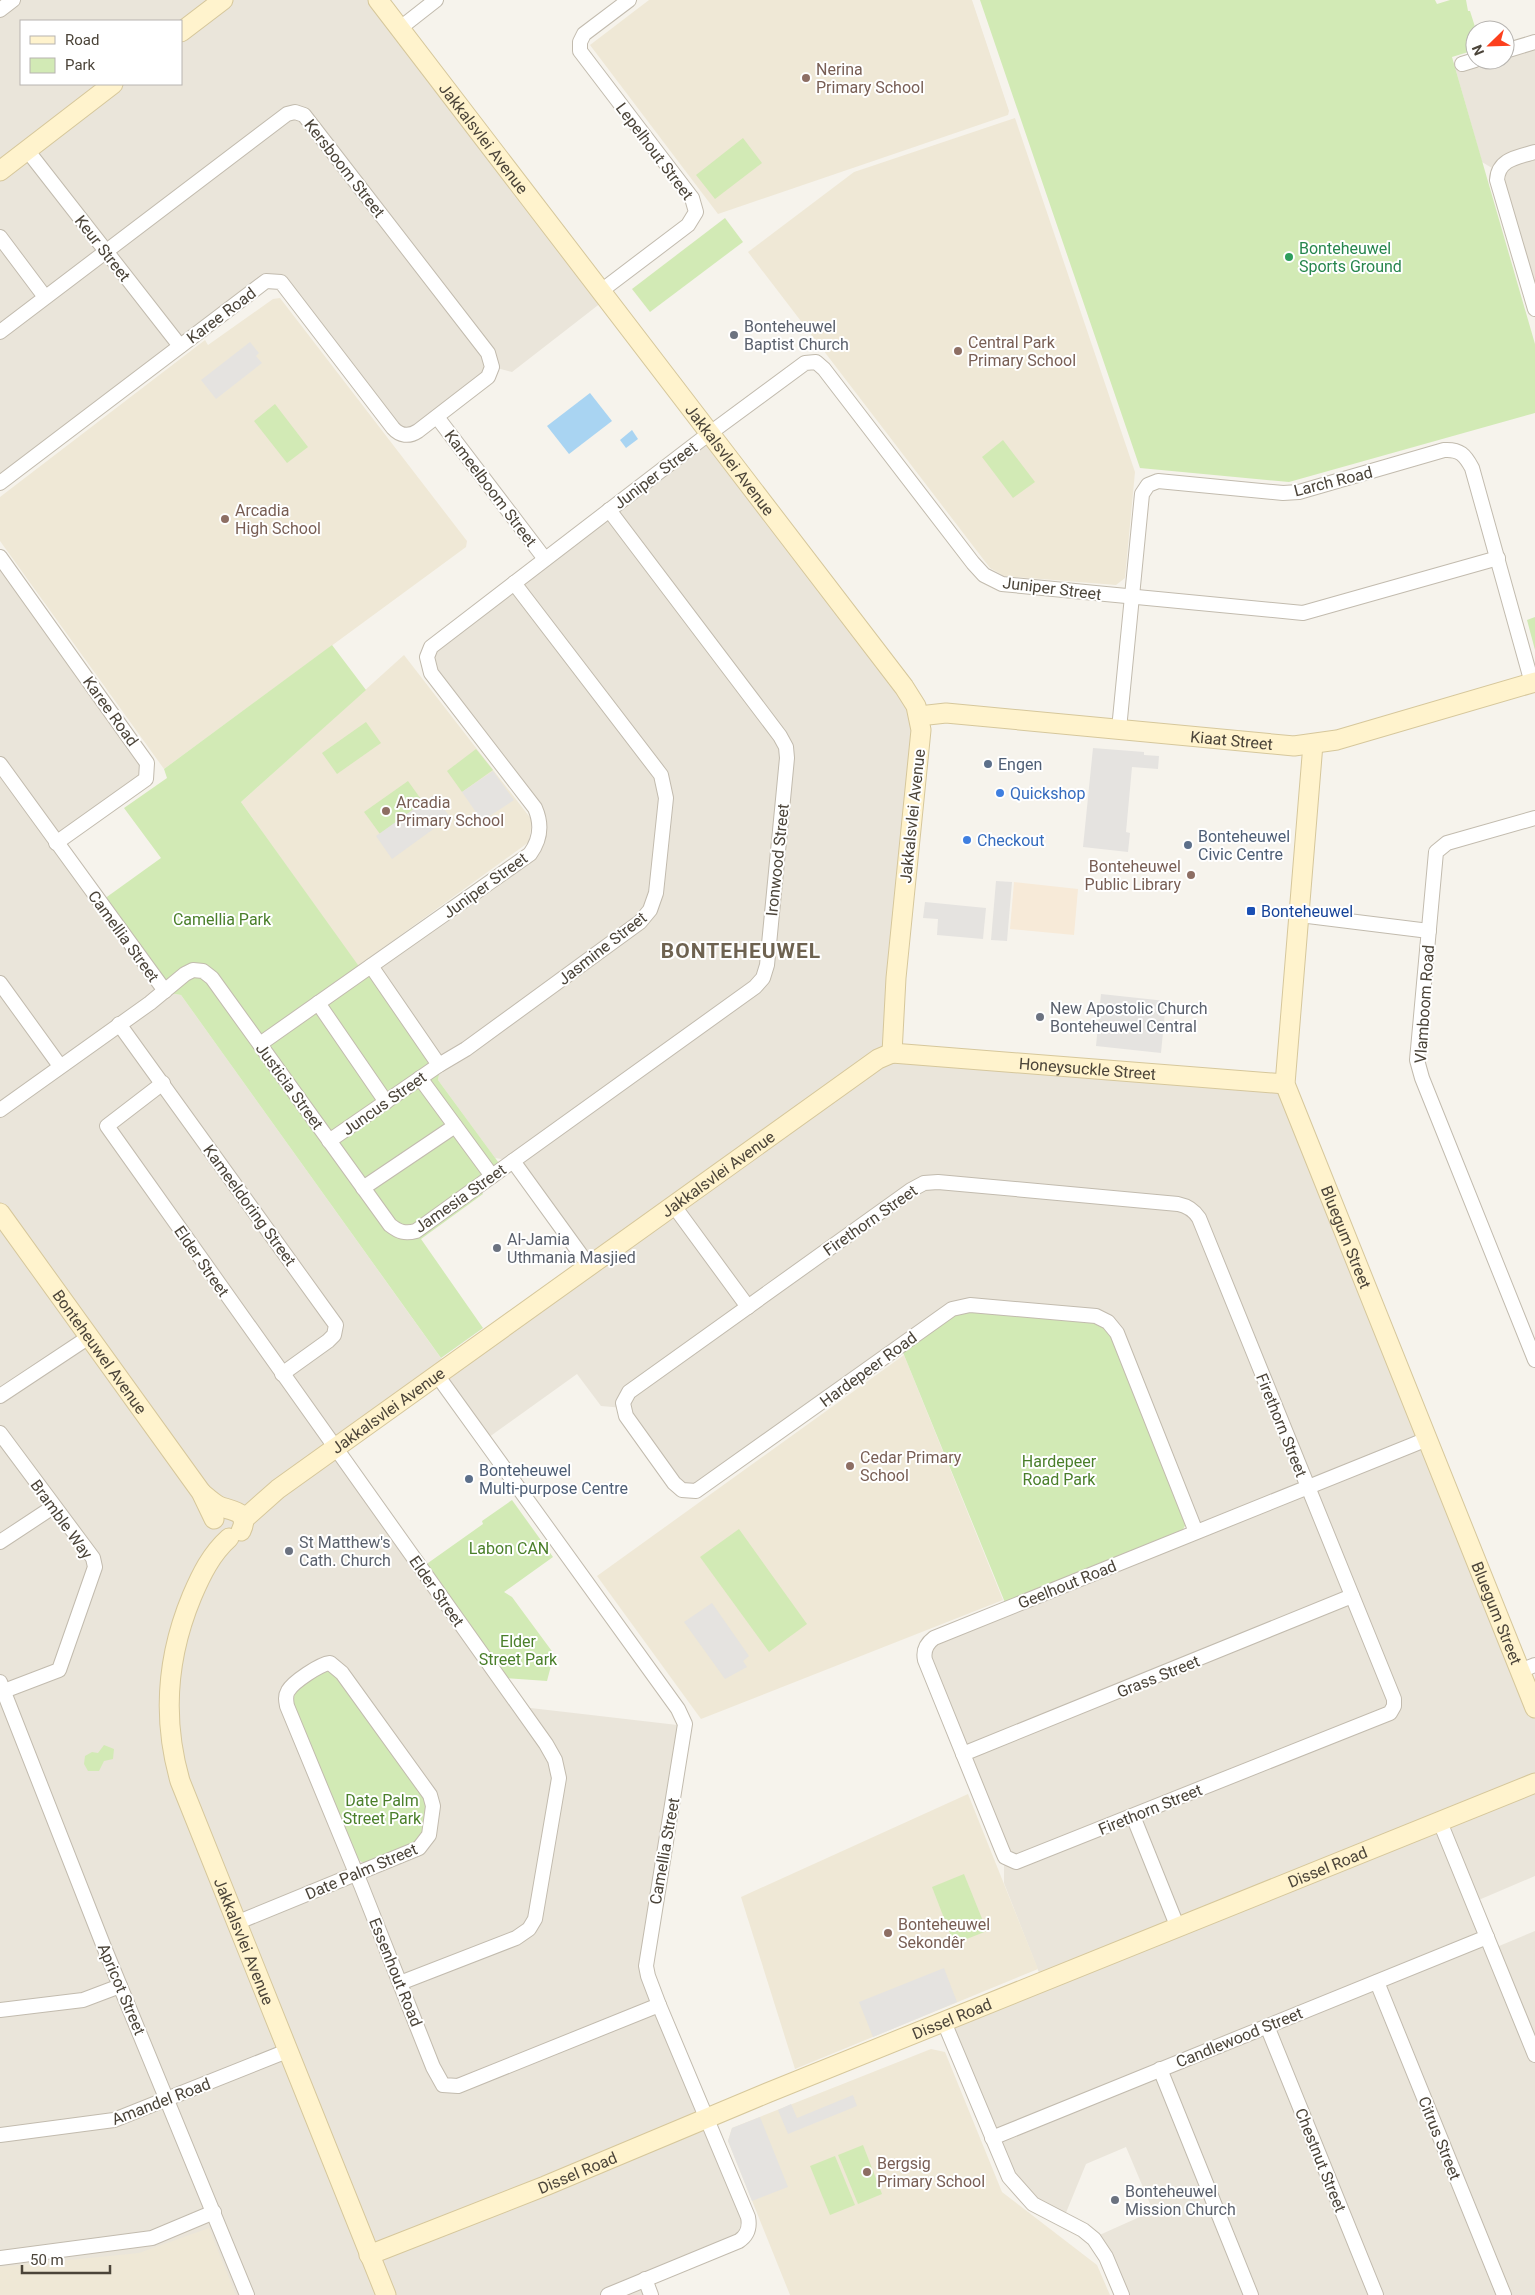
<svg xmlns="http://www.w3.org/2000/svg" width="1535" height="2295" font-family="Roboto,sans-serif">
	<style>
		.residential { fill: #eae5da; fill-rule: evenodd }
		.commercial { fill: #f7ead8 }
		.education { fill: #efe8d6 }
		.green { fill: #d2eab5 }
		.parking { fill: #e5e3e0 }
		.water { fill: #a9d4f2 }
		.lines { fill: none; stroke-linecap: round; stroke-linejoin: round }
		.street-casing { stroke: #c2bbae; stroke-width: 16 }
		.secondary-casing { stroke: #d6c79b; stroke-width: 21 }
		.street { stroke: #fff; stroke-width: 14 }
		.secondary { stroke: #fff3cd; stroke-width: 19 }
		.education-dot { fill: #8d6e63; stroke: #fff; stroke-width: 2 }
		.leisure-dot { fill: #2e9e5b; stroke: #fff; stroke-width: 2 }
		.worship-dot { fill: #6b7280; stroke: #fff; stroke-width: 2 }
		.service-dot { fill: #5c6f8a; stroke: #fff; stroke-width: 2 }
		.shop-dot { fill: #3f7fe0; stroke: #fff; stroke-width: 2 }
		.transit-dot { fill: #1a4fb4; stroke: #fff; stroke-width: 2 }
		.labels { text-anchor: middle; stroke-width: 4; stroke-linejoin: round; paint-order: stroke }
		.education-label { font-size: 16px; fill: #785e54; stroke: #fff; text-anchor: start }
		.street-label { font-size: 16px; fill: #4b4439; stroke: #fff }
		.leisure-label { font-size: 16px; fill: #27864d; stroke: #fff; text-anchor: start }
		.worship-label { font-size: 16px; fill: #5b616d; stroke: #fff; text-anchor: start }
		.service-label { font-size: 16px; fill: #4e5e75; stroke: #fff; text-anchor: start }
		.shop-label { font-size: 16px; fill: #366cbe; stroke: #fff; text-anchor: start }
		.transit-label { font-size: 16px; fill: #164399; stroke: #fff; text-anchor: start }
		.park-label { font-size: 16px; fill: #4a7f2a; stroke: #fff }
		.district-label { font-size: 21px; font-weight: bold; letter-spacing: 1px; fill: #6e6250; stroke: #fff }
	</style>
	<rect width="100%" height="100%" fill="#f6f3ec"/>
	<g class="residential">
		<path d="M 0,0 L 378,0 L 606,299 L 512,372 L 493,367 L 404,436 L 280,283 L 266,282 L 0,484 ZM 21,21 L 181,21 L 181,84 L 21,84 Z"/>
		<path d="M 1535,40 L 1535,315 L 1497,171 L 1482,162 L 1454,64 L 1475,58 L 1475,60 L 1505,60 L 1505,49 Z"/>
		<path d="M 702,438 L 916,706 L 890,1051 L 1284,1085 L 1535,1709 L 1535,1876 L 1474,1902 L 1492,1949 L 1535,1931 L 1535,2295 L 1123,2295 L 1095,2237 L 1153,2211 L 1126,2147 L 1086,2164 L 1063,2220 L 1026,2197 L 946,2022 L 1043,1983 L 1004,1883 L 1004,1857 L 925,1647 L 1196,1532 L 970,1305 L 687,1491 L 624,1408 L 601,1406 L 577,1374 L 485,1440 L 438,1376 L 336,1449 L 522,1707 L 686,1726 L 648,1957 L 749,2231 L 647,2280 L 652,2295 L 0,2295 L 0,554 L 148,762 L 147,779 L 58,844 L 157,991 L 181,995 L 448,1368 L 589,1267 L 519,1162 L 495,1158 L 438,1080 L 442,1060 L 379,967 L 530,853 L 540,826 L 427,657 Z"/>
	</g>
	<path class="commercial" d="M 1014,882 L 1078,889 L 1074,935 L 1010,929 Z"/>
	<g class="education">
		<path d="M 649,0 L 972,0 L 1009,111 L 1008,115 L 718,214 L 590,45 Z"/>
		<path d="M 1015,118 L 1135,472 L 1125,578 L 1116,585 L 1004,576 L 990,568 L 748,252 L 854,172 Z"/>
		<path d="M 280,298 L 467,541 L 466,547 L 164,769 L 0,541 L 0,497 L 205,340 L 208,345 L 273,299 Z"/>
		<path d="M 404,655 L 532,820 L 529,842 L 358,966 L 241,802 Z"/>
		<path d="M 904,1355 L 1003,1600 L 701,1719 L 597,1576 Z"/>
		<path d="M 968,1794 L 1038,1969 L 795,2069 L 741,1897 Z"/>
		<path d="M 931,2049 L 945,2052 L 1002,2192 L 1097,2265 L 1110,2295 L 790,2295 L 728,2141 L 732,2128 Z"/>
		<path d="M 209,2228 L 236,2295 L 0,2295 L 0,2267 L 139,2253 Z"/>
	</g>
	<g class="green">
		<path d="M 980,0 L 1435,0 L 1437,4 L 1450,0 L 1466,0 L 1468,11 L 1470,11 L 1476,30 L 1475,50 L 1452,57 L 1535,344 L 1535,413 L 1289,482 L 1140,468 Z"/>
		<path d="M 743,138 L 762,163 L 715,199 L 696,175 Z"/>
		<path d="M 725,218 L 743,242 L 650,312 L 632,289 Z"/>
		<path d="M 275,404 L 308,447 L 287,463 L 254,421 Z"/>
		<path d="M 1003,440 L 1035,482 L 1013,498 L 982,457 Z"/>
		<path d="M 1535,617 L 1535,650 L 1527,620 Z"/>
		<path d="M 332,645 L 366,690 L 241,802 L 358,965 L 373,970 L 441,1064 L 438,1080 L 504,1170 L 479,1188 L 483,1194 L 421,1239 L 483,1328 L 441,1358 L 181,995 L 163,992 L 104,899 L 161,858 L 124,808 L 167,778 L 164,769 Z"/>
		<path d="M 366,722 L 381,743 L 337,774 L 322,753 Z"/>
		<path d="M 476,749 L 493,770 L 462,792 L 447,771 Z"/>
		<path d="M 408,781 L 423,802 L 380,834 L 364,812 Z"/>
		<path d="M 967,1310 L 1099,1323 L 1111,1334 L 1186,1524 L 1181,1533 L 1006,1605 L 902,1350 L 950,1315 Z"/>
		<path d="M 512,1500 L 553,1557 L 504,1592 L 512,1597 L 554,1654 L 547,1681 L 506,1678 L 428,1569 L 428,1563 L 483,1524 L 482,1521 Z"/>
		<path d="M 739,1529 L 807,1624 L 769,1652 L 700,1557 Z"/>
		<path d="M 328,1671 L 336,1674 L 427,1802 L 424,1831 L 415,1843 L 369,1862 L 362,1862 L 355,1857 L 293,1704 C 292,1689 314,1672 328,1671 Z"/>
		<path d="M 104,1745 L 114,1749 L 113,1759 L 104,1761 L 99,1771 L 88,1771 L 84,1764 L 85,1756 L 92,1752 L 98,1753 Z"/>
		<path d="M 964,1874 L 987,1931 L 954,1944 L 932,1887 Z"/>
		<path d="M 863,2145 L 882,2194 L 858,2204 L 838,2155 Z"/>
		<path d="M 835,2156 L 855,2205 L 830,2215 L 810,2166 Z"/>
	</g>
	<g class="parking">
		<path d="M 250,342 L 259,353 L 256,356 L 262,363 L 216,399 L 201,380 Z"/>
		<path d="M 1093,748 L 1144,752 L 1144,755 L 1159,756 L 1158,769 L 1132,767 L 1126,832 L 1130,833 L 1128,852 L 1083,847 Z"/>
		<path d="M 493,771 L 514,800 L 482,821 L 462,792 Z"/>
		<path d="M 434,795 L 450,817 L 392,859 L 376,836 Z"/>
		<path d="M 996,881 L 1012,882 L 1007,941 L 991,940 Z"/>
		<path d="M 925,902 L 986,908 L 983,939 L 937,935 L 938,919 L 923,918 Z"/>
		<path d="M 1101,994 L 1166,1001 L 1161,1053 L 1096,1046 Z"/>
		<path d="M 712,1603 L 749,1656 L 743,1661 L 747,1667 L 725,1679 L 684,1622 Z"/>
		<path d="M 944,1968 L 957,2002 L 873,2037 L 859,2002 Z"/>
		<path d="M 853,2095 L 857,2106 L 788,2134 L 778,2110 L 791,2104 L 797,2118 Z"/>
		<path d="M 760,2117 L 788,2187 L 752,2201 L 728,2141 L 732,2128 Z"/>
	</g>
	<g class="water">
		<path d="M 590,393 L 612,421 L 569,454 L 547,426 Z"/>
		<path d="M 632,430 L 638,439 L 626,448 L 620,440 Z"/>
	</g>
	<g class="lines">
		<g class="street-casing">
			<g id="street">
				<path d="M 0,10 L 13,0"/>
				<path d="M 399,29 L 436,0"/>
				<path d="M 1505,51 L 1535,42"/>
				<path d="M 1462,64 L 1475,60"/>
				<path d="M 27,150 L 180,346"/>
				<path d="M 1535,152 C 1518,157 1498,159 1497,180 L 1535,309"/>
				<path d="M 0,237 L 45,297"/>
				<path d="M 601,291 L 688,225 L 696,212 L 692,198 L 580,51 L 580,42 L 584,34 L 629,0"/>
				<path d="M 0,332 L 287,114 L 295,112 L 304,115 L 488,353 L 492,367 L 488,377 L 418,431 C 409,437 400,436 393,428 L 281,282 L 266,281 L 0,483"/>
				<path d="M 437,417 L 545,559"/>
				<path d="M 0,557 L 147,763 L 146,779 L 56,843"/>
				<path d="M 1119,729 L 1142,494 L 1148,485 L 1158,481 L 1283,493 L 1299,492 L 1444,450 C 1460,449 1465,455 1472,468 L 1532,683"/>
				<path d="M 0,764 L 165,991"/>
				<path d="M 1535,818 L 1447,843 L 1436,852 L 1417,1060 L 1422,1078 L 1535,1360"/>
				<path d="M 1308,916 L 1429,931"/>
				<path d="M 371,966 L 439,1065"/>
				<path d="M 0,983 L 60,1066"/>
				<path d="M 318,1003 L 386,1102"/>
				<path d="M 119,1024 L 336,1325 L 334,1335 L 328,1341 L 282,1374"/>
				<path d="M 260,1044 L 530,854 C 541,839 542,824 535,808 L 431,673 L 427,657 L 431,647 L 702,439 L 805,363 L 816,362 L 824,369 L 973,563 L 984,575 L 1002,584 L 1303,613 L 1498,558"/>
				<path d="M 420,1078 L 492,1176"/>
				<path d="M 163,1083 L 107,1126 L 546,1744 L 555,1760 L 559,1778 L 535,1919 L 529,1929 L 516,1938 L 400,1983"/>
				<path d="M 0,1110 L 150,1003 L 185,974 L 193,970 L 203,971 L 212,978 L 390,1225 C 399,1232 405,1234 416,1231 L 513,1161"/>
				<path d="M 329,1141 L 439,1065 L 466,1049 L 640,922 L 650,910 L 656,893 L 666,798 L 661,775 L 514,583"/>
				<path d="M 363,1188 L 455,1126"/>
				<path d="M 674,1206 L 748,1307"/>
				<path d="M 589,1266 L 513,1161 L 755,987 L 763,978 L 767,965 L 787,758 L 786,747 L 780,736 L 609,510"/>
				<path d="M 437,1375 L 678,1709 L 685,1724 L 646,1966 L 648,1976 L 659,2005 L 748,2217 C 750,2227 748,2235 739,2241 L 608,2295"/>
				<path d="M 0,1396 L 89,1337"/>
				<path d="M 0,1433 L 93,1558 L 95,1567 L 59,1670 L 4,1691"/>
				<path d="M 1196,1532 L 1117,1333 L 1108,1322 L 1096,1316 L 970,1305 L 952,1309 L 696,1491 L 682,1490 L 674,1483 L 626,1416 L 623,1403 L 629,1392 L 911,1190 L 924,1183 L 938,1182 L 1178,1204 C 1188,1206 1194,1210 1199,1218 L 1394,1699 L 1394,1706 L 1390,1713 L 1016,1862 L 1005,1857 L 1002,1850 L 925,1660 C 923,1651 926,1644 934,1638 C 1093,1574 1251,1510 1410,1446 L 1427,1439"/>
				<path d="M 0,1542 L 53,1507"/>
				<path d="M 1520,1671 L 1535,1665"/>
				<path d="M 0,1682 L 104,1947 L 247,2295"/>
				<path d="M 963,1754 L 1352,1596"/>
				<path d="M 1133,1816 L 1178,1928"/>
				<path d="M 1440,1822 L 1535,2055"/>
				<path d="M 236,1923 L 419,1848 L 429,1835 L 433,1806 L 430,1795 L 342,1673 L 330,1663 C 320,1664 293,1682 288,1691 C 285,1696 286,1701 287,1706 L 356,1873 L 361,1885 L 433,2067 L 443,2085 L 458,2086 L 659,2005"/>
				<path d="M 1377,1982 L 1504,2295"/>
				<path d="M 0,2010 L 83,2000 L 120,1986"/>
				<path d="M 944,2022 L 1009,2177 L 1033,2204 L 1083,2230 L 1094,2239 L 1106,2257 L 1122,2295"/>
				<path d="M 1267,2026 L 1376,2295"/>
				<path d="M 1160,2069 L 1251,2295"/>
				<path d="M 0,2135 L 114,2120 L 287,2051"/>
				<path d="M 992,2138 L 1487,1937"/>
				<path d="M 0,2258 L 152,2238 L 214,2212"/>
				<path d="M 645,2279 L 651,2295"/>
			</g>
		</g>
		<g class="secondary-casing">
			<g id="secondary">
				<path id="s1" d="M 378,0 L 904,687 L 916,706 L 921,730 L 896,978 L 892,1053"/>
				<path d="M 181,32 L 223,0"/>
				<path d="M 0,171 L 113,84"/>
				<path id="s2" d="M 919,716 L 946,713 L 1294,746 L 1337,740 L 1535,682"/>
				<path id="s3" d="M 1313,744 L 1285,1084 L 1535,1708"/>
				<path id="s4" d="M 892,1053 L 1285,1084"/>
				<path id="s5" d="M 0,1213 L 201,1492 L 214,1519"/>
				<path d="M 202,1493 C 208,1498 212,1502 219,1506 C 230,1511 251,1510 241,1531"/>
				<path id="s6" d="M 243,1520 L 278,1489 L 878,1059 L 892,1053"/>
				<path id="s7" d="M 229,1538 C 211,1554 201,1575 192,1596 C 167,1656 162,1718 180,1781 L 386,2295"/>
				<path id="s8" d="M 369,2255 L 545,2186 L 767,2093 L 1535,1783"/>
			</g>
		</g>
		<use href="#street" class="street"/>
		<use href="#secondary" class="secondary"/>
	</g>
	<g class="education-dot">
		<circle cx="806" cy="78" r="5"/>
		<circle cx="958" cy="351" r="5"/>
		<circle cx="225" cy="519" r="5"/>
		<circle cx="386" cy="811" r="5"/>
		<circle cx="1191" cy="875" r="5"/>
		<circle cx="850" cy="1466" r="5"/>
		<circle cx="888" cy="1933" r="5"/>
		<circle cx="867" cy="2172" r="5"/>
	</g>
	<circle class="leisure-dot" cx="1289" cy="257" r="5"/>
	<g class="worship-dot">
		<circle cx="734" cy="335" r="5"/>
		<circle cx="1040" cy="1017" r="5"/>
		<circle cx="497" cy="1248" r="5"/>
		<circle cx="289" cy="1551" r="5"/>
		<circle cx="1115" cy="2200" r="5"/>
	</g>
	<g class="service-dot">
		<circle cx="988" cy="764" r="5"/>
		<circle cx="1188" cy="845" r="5"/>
		<circle cx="469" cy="1479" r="5"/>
	</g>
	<g class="shop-dot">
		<circle cx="1000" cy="793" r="5"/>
		<circle cx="967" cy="840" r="5"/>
	</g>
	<rect class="transit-dot" x="1246" y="906" width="10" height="10" rx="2.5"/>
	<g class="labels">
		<g class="education-label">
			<text x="816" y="75">Nerina<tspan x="816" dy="18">Primary School</tspan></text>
			<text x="968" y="348">Central Park<tspan x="968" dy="18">Primary School</tspan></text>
			<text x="235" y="516">Arcadia<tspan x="235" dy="18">High School</tspan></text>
			<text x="396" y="808">Arcadia<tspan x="396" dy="18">Primary School</tspan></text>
			<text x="1181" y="872" text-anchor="end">Bonteheuwel<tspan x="1181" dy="18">Public Library</tspan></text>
			<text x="860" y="1463">Cedar Primary<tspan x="860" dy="18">School</tspan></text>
			<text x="898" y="1930">Bonteheuwel<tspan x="898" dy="18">Sekondêr</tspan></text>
			<text x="877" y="2169">Bergsig<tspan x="877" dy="18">Primary School</tspan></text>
		</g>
		<g class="street-label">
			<text dy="6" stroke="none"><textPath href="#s1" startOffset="174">Jakkalsvlei Avenue</textPath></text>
			<text transform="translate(655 151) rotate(53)" y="6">Lepelhout Street</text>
			<text transform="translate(345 168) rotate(52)" y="6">Kersboom Street</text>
			<text transform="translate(103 248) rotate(52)" y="6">Keur Street</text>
			<text transform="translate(221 315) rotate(-37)" y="6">Karee Road</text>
			<text dy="6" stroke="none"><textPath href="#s1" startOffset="579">Jakkalsvlei Avenue</textPath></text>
			<text transform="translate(655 475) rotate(-37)" y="6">Juniper Street</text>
			<text transform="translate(1333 481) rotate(-14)" y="6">Larch Road</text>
			<text transform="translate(491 488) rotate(53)" y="6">Kameelboom Street</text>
			<text transform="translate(1052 588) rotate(7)" y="6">Juniper Street</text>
			<text transform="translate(111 711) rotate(54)" y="6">Karee Road</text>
			<text dy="6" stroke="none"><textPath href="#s2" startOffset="314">Kiaat Street</textPath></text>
			<text transform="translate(912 816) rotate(-84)" y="6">Jakkalsvlei Avenue</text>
			<text transform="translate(777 860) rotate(-84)" y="6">Ironwood Street</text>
			<text transform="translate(485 885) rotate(-36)" y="6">Juniper Street</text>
			<text transform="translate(124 936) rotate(54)" y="6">Camellia Street</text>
			<text transform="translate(602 948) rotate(-38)" y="6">Jasmine Street</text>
			<text transform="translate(1424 1004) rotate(-86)" y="6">Vlamboom Road</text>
			<text dy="6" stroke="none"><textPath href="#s4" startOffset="196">Honeysuckle Street</textPath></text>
			<text transform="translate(290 1086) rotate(54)" y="6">Justicia Street</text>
			<text transform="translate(384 1103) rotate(-35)" y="6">Juncus Street</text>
			<text dy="6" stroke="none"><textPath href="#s6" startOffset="588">Jakkalsvlei Avenue</textPath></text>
			<text transform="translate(460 1198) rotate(-35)" y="6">Jamesia Street</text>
			<text transform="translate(250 1205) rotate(54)" y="6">Kameeldoring Street</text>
			<text transform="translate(870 1220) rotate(-35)" y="6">Firethorn Street</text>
			<text dy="6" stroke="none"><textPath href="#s3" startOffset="506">Bluegum Street</textPath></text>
			<text transform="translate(202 1261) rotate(55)" y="6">Elder Street</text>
			<text dy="6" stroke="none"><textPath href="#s5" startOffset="171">Bonteheuwel Avenue</textPath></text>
			<text transform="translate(868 1369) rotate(-36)" y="6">Hardepeer Road</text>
			<text dy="6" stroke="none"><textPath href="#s6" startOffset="182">Jakkalsvlei Avenue</textPath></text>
			<text transform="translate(1282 1425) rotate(68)" y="6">Firethorn Street</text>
			<text transform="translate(62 1519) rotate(54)" y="6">Bramble Way</text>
			<text transform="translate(1067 1584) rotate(-22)" y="6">Geelhout Road</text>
			<text transform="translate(437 1591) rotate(55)" y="6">Elder Street</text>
			<text dy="6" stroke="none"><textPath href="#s3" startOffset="911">Bluegum Street</textPath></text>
			<text transform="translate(1158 1676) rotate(-22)" y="6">Grass Street</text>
			<text transform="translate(1150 1809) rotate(-22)" y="6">Firethorn Street</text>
			<text transform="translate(664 1851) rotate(-80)" y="6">Camellia Street</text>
			<text dy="6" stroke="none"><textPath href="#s8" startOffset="1034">Dissel Road</textPath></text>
			<text transform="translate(361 1871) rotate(-23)" y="6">Date Palm Street</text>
			<text dy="6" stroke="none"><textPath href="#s7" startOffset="431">Jakkalsvlei Avenue</textPath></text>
			<text transform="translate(396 1972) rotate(68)" y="6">Essenhout Road</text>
			<text transform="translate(122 1989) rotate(67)" y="6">Apricot Street</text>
			<text dy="6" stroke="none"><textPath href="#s8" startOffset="629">Dissel Road</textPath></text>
			<text transform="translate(1239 2037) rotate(-22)" y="6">Candlewood Street</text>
			<text transform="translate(161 2101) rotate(-21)" y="6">Amandel Road</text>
			<text transform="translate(1440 2138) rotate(68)" y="6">Citrus Street</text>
			<text transform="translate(1321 2160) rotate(68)" y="6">Chestnut Street</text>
			<text dy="6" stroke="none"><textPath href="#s8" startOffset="224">Dissel Road</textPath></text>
		</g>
		<g class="leisure-label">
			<text x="1299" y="254">Bonteheuwel<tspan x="1299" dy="18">Sports Ground</tspan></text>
		</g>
		<g class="worship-label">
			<text x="744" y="332">Bonteheuwel<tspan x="744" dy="18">Baptist Church</tspan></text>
			<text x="1050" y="1014">New Apostolic Church<tspan x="1050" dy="18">Bonteheuwel Central</tspan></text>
			<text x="507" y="1245">Al-Jamia<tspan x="507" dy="18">Uthmania Masjied</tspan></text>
			<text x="299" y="1548">St Matthew's<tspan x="299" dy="18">Cath. Church</tspan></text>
			<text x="1125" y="2197">Bonteheuwel<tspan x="1125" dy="18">Mission Church</tspan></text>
		</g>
		<g class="service-label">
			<text x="998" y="770">Engen</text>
			<text x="1198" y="842">Bonteheuwel<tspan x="1198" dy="18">Civic Centre</tspan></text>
			<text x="479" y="1476">Bonteheuwel<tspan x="479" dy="18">Multi-purpose Centre</tspan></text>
		</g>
		<g class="shop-label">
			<text x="1010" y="799">Quickshop</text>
			<text x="977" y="846">Checkout</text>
		</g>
		<g class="transit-label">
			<text x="1261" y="917">Bonteheuwel</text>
		</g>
		<g class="park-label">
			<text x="222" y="925">Camellia Park</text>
			<text x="1059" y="1467">Hardepeer<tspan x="1059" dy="18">Road Park</tspan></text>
			<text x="509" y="1554">Labon CAN</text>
			<text x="518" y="1647">Elder<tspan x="518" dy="18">Street Park</tspan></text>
			<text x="382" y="1806">Date Palm<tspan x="382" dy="18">Street Park</tspan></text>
		</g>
		<g class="district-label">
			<text x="741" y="958">BONTEHEUWEL</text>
		</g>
	</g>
	<rect x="20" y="20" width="162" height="65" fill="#ffffff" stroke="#b7b4b0"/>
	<rect x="30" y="36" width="25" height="8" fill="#fff3cd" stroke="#b7b4b0"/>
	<text x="65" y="45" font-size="15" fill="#4b4439">Road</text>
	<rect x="30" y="58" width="25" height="15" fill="#d2eab5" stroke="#b7b4b0"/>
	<text x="65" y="70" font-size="15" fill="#4b4439">Park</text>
	<g transform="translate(1490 45) rotate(247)"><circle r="24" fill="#ffffff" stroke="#b7b4b0"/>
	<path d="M0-4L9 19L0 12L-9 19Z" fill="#fc3f1d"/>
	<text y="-8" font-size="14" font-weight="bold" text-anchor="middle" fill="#4b4439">N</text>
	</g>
	<path d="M22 2265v8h88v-8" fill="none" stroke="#4b4439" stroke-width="2.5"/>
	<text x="30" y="2265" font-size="15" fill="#4b4439" stroke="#ffffff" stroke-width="4" paint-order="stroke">50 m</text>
</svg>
